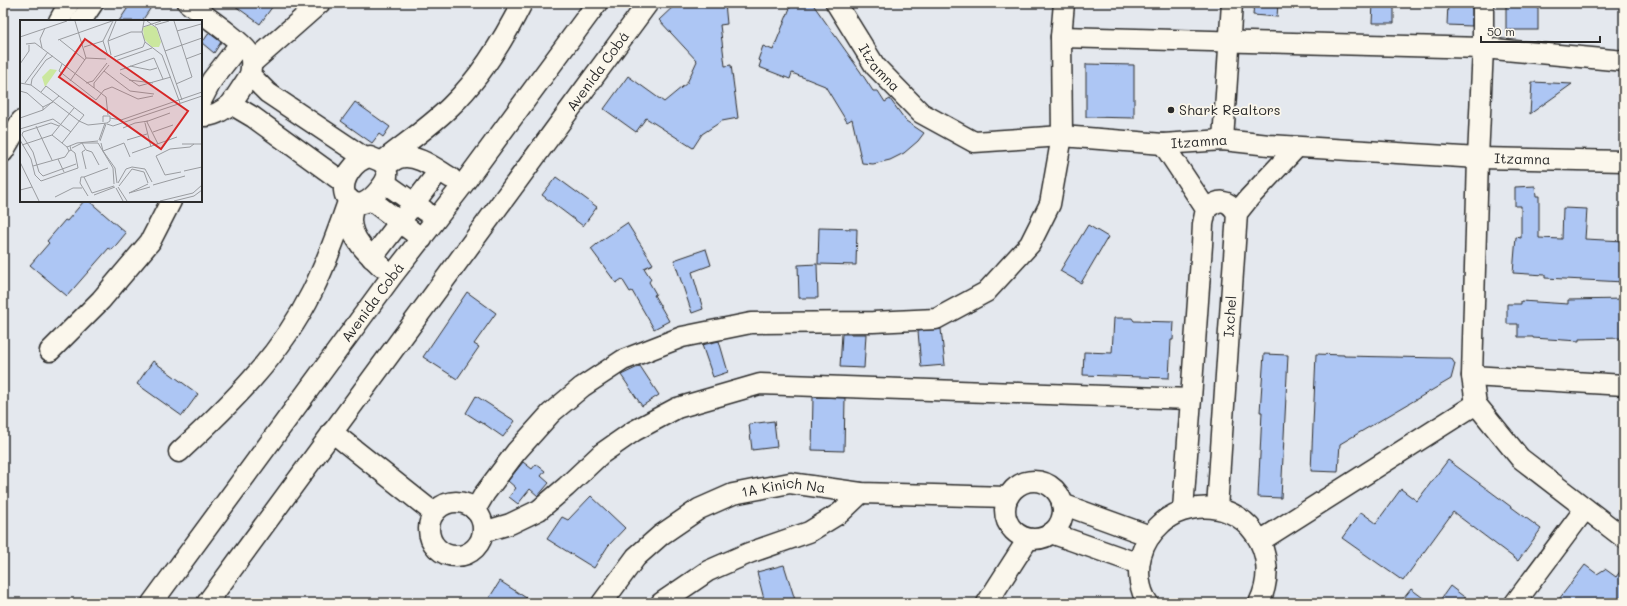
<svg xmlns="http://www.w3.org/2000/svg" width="1627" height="606" font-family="Mali,sans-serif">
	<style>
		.building { fill: #adc6f4; stroke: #2b2b2b }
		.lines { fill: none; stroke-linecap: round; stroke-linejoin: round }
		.minor-casing { stroke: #2b2b2b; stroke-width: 23 }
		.minor { stroke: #fbf7ec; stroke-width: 20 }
		.poi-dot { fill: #2b2b2b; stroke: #fbf7ec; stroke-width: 1.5 }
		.labels { text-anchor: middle; stroke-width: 3.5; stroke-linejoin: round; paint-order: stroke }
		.street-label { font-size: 14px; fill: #2b2b2b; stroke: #fbf7ec }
		.poi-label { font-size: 14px; fill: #2b2b2b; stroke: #fbf7ec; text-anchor: start }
		.inset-road { fill: none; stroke: #9a9ca0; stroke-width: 1 }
		.view { fill: #d62828; fill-opacity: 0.15; stroke: #d62828; stroke-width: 2 }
		.inset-edge { fill: none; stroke: #2b2b2b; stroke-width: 2 }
	</style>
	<rect width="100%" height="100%" fill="#e4e8ee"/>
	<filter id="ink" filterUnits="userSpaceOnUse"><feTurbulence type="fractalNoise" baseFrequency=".025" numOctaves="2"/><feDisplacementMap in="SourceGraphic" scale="8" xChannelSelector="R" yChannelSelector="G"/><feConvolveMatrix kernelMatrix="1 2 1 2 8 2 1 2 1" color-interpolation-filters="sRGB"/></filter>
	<g filter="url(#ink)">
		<g class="building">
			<path d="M 131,3 L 154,3 L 142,21 L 119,21 Z"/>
			<path d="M 231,3 L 275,3 L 260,24 Z"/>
			<path d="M 677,3 L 725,3 L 727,24 L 720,25 L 725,66 L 731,65 L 738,118 L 722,121 L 702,134 L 693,148 L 646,118 L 636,132 L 604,109 L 628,76 L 664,102 L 687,83 L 697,61 L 659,20 Z"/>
			<path d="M 792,3 L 812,3 L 860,71 L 873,91 L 878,91 L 885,102 L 890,99 L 906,121 L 924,133 L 918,141 L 904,153 L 890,160 L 873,164 L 862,163 L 852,119 L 847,122 L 825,86 L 792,73 L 790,79 L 759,67 L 761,61 L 758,60 L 763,46 L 773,50 Z"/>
			<path d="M 1254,3 L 1278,3 L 1277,17 L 1253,15 Z"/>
			<path d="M 1373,3 L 1394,3 L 1394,23 L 1372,23 Z"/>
			<path d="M 1448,3 L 1472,3 L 1472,26 L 1447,25 Z"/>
			<rect x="1506" y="3" width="32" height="27"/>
			<path d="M 209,33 L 221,42 L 214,53 L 202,43 Z"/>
			<path d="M 1086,64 L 1134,65 L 1134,118 L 1086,117 Z"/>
			<path d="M 1532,82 L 1572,84 L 1530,114 Z"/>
			<path d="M 355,102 L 390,127 L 383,137 L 379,134 L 372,143 L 341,121 Z"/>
			<path d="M 556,177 L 597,207 L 583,226 L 542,195 Z"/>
			<path d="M 1535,186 L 1536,196 L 1539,196 L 1539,238 L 1562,239 L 1563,208 L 1587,209 L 1585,239 L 1624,241 L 1624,282 L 1545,278 L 1545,275 L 1513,273 L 1516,237 L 1521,238 L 1521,206 L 1515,206 L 1515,187 Z"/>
			<path d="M 84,201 L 89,201 L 126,233 L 112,250 L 109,248 L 67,296 L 30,265 L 49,243 L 47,241 L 65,220 L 67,221 Z"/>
			<path d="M 627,223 L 653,264 L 644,268 L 651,279 L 649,282 L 656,294 L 654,295 L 669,321 L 654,329 L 632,291 L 630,292 L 622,279 L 616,283 L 591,249 L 602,240 Z"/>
			<path d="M 1088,225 L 1108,237 L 1081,283 L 1060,271 Z"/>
			<path d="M 819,228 L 857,229 L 856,265 L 818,264 Z"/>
			<path d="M 706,249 L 711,265 L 692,272 L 703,309 L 692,313 L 674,260 Z"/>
			<path d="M 817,264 L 818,298 L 799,298 L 798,265 Z"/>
			<path d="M 467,292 L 496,313 L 474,344 L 479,347 L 457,379 L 423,357 Z"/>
			<path d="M 1624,299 L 1624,338 L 1579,339 L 1579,341 L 1533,338 L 1533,337 L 1518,337 L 1518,324 L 1507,324 L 1507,304 L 1521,304 L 1521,301 L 1568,304 L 1568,300 Z"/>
			<path d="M 1114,318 L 1132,318 L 1134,321 L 1174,322 L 1173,340 L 1171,340 L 1169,378 L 1083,375 L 1084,352 L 1112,353 Z"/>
			<path d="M 941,329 L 945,365 L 921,367 L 918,331 Z"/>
			<path d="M 842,334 L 866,334 L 864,368 L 840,367 Z"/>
			<path d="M 719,341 L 728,372 L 713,377 L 702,345 Z"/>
			<path d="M 1264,354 L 1288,355 L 1281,498 L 1258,497 L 1262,412 L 1260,412 Z"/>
			<path d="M 1316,354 L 1344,355 L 1344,356 L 1441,358 L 1451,358 L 1455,364 L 1451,379 L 1340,444 L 1338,472 L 1311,471 Z"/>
			<path d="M 153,361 L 198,394 L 182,416 L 137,384 Z"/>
			<path d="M 640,366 L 659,395 L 642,406 L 621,375 Z"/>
			<path d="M 476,396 L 515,421 L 503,437 L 483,423 L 483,424 L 466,413 Z"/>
			<path d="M 813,397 L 845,398 L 844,451 L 812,450 Z"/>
			<path d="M 774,421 L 777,447 L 752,450 L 749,424 Z"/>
			<path d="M 1448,460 L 1541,529 L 1518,561 L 1453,512 L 1403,581 L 1342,538 L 1361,512 L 1376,523 L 1401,489 L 1417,501 Z"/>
			<path d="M 523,462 L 532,469 L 536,464 L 545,471 L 541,476 L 549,483 L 538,496 L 530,489 L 518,504 L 509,497 L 516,488 L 508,481 Z"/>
			<path d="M 591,496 L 625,528 L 608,546 L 594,568 L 547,539 L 562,517 L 568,520 Z"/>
			<path d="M 784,565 L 796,603 L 765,603 L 757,572 Z"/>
			<path d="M 1585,565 L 1597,574 L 1605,569 L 1616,577 L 1624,566 L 1624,603 L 1556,603 Z"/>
			<path d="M 500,581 L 534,603 L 486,603 Z"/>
			<path d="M 1450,586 L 1472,603 L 1438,603 Z"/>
			<path d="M 1411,589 L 1430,603 L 1400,603 Z"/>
		</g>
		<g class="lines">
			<g class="minor-casing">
				<g id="minor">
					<path d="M 188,3 C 201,13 243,42 249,53 C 253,60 251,68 250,75 L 268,93 L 365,158"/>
					<path id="s1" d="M 836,3 L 875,66 L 921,113 L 974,142 L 1062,136 L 1163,144 L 1223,140 L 1269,145 L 1478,158 L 1624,161"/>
					<path d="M 1483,3 L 1483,48 L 1478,158 L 1472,376 L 1476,404 L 1520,458 L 1624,538"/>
					<path d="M 59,21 L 69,3"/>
					<path d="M 81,21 L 93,3"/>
					<path d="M 1061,37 L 1483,48 L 1624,61"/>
					<path d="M 252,63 L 320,3"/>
					<path d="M 201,101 L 212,80 L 240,44"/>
					<path d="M 231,104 L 250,75"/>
					<path d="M 201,116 C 213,117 222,111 231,104 L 253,117 L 344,183"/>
					<path d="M 1223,140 L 1232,3"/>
					<path d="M 1163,144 L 1206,209 L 1203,224 L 1202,245 L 1183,510"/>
					<path d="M 3,152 L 21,121"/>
					<path d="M 370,157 L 382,162 C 385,166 388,171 387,176 C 386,182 382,186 379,190 C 369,202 357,211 345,195 C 340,179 355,160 370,157 Z"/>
					<path d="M 382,162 C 404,144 430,127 451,106 C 481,77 503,41 522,3"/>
					<path d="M 385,166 C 389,164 394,160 399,158 C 417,153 436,169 451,178"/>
					<path d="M 385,183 L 425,211"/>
					<path d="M 371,200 L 422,239"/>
					<path d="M 354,204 C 353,209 351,215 351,220 C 351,239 368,254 381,266"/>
					<path d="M 1206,209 C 1219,199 1227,198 1237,213"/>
					<path d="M 372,258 L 439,171"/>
					<path d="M 50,351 L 101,300 L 150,242 L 171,201"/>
					<path d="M 1472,376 L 1624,385"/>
					<path d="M 332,432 L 434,513"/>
					<path d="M 179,452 C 230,405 281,355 312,292 C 327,262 338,231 349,199"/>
					<circle cx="1034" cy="510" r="29"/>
					<circle cx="456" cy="529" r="27"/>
					<path d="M 1062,504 L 1150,536"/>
					<path id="s2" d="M 1217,508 L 1237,213 L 1249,198 L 1297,147"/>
					<path d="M 475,510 L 485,493 L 516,452 L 551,413 L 582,387 L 623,360 L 682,337 L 751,323 L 873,322 L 936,319 L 986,292 L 1030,244 L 1050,204 L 1062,136 L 1061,37 L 1064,3"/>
					<path d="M 483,532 L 510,524 L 539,510 L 566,487 L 601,454 L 634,431 L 677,408 L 760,384 L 1191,399"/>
					<path d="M 1051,533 L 1139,564"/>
					<path d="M 1260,541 L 1476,404"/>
					<path id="s3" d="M 152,603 L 392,276 L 462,186 L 597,3"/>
					<path id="s4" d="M 207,603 L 648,3"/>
					<path id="s5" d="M 602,603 L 636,557 L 661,535 L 699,509 L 733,494 L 790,483 L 861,493 L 1007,497"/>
					<path d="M 661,603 L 708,571 L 749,553 L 809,532 L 840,513 L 861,493"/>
					<path d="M 987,603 L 1028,539"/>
					<path d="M 1148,603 C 1139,590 1137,571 1141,556 C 1144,543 1152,532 1162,523 C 1170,515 1180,511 1191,509 C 1247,498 1283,554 1259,603"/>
					<path d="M 1515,603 L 1585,509"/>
				</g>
			</g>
			<use href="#minor" class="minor"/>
		</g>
	</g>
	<circle class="poi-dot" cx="1171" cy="110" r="4"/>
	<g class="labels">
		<g class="street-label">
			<text dy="5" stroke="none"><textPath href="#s1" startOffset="78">Itzamna</textPath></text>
			<text dy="5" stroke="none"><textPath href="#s4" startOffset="660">Avenida Cobá</textPath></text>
			<text dy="5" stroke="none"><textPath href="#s1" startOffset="426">Itzamna</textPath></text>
			<text dy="5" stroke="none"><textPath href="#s1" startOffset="750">Itzamna</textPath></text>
			<text dy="5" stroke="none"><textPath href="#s3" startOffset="373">Avenida Cobá</textPath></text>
			<text dy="5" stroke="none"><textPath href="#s2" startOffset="192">Ixchel</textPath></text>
			<text dy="5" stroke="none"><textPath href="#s5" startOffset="225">1A Kinich Na</textPath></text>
		</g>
		<g class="poi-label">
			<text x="1179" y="115">Shark Realtors</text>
		</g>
	</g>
	<g transform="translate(20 20)">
		<rect width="182" height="182" fill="#e4e8ee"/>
		<path d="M 129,5 L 136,7 L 141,22 L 139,27 L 132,27 L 124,19 L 123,8 ZM 30,49 L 37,50 L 25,67 L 22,57 Z" fill="#cbe79e"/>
		<path class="inset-road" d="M 124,1 L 122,12 L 125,22 L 142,35 L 160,83M 127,1 L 137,8 L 162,80M 154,1 L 172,57 L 156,64M 135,5 L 149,1M 123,7 L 141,1M 157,11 L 181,4M 0,17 L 47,1M 38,20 L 92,1M 40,20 L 65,40M 88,21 L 111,12 L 122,12M 6,24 L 15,23 L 86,77 L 88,95M 64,27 L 83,21M 22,28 L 20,19 L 25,8M 145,31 L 182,18M 91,35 L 88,21 L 96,1M 88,36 L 83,21 L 93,1M 94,37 L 123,27 L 125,22M 66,38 L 86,39M 166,39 L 182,33M 95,41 L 132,28M 0,44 L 9,31 L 9,25M 42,44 L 39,51 L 76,80 L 84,70 L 92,67 L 118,79 L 133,76M 110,46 L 130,50 L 137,48M 100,50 L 134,38 L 143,59M 84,51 L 110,71 L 134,74M 100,53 L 119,66 L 151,57M 109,60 L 133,63M 50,61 L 66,38 L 55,1M 0,63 L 11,65 L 59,101 L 68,105 L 87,103 L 90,101 L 90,96 L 83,96 L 83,102M 5,63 L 28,32M 66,63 L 73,61 L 87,43M 11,65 L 12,59 L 26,40 L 33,36M 74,68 L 74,63 L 89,45M 0,71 L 7,73 L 23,87M 21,72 L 26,66 L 64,95 L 42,123M 23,90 L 39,76M 0,98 L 23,90 L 23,87 L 33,82M 90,98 L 101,100 L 182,72M 128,101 L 150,93M 127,102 L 138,124M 125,103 L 131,127M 87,104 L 93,106 L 182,76M 16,106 L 32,140M 39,106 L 31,103 L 3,112 L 2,115 L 13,132 L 19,152 L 23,156 L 56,144M 103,108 L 115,103 L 128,101 L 124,102M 0,109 L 33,99 L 51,112M 133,112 L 153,105M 32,115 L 47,127M 0,120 L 11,139 L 15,155 L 21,161 L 58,148 L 55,133 L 51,130M 79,120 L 85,103M 107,120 L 127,114M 80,121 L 86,104M 62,123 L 66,130 L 72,132 L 79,145M 78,123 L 93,148 L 94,164M 81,123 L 83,131 L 95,148 L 97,163M 162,124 L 182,124M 2,125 L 32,115 L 54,88M 50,126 L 51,130 L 49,131 L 47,127 L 57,123 L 78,121M 52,128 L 62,123 L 78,123M 65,130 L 62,132 L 66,149M 83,131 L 104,123 L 110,137M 112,133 L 157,117M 38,139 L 44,152M 0,142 L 19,181M 13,146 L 45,137 L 49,131M 164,151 L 182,147M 161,152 L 145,155 L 136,136 L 150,129 L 170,127 L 174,124M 64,157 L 88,148M 98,163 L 106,149 L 112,147 L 125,149 L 132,162M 128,164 L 109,173 L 130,167M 133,165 L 165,156M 99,166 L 112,149 L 124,152 L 128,163M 98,167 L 107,181M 96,168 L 103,181M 0,170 L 12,167M 72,173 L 94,166M 74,175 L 95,167M 68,176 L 60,163 L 61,157 L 64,157 L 72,173M 35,177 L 53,168 L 62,168M 140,181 L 173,173 L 182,165M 154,181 L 174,176 L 182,170"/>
		<path class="view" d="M 65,19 L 168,91 L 141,129 L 39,57 Z"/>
		<rect width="182" height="182" class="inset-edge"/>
	</g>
	<rect width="1627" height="606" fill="none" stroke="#fbf7ec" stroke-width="16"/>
	<rect x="8" y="8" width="1611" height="590" fill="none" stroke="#2b2b2b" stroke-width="1.5" filter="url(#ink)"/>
	<path d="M1481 36v6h119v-6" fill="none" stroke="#2b2b2b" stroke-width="2"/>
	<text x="1487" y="36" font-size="12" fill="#2b2b2b" stroke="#fbf7ec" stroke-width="3" paint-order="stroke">50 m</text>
</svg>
